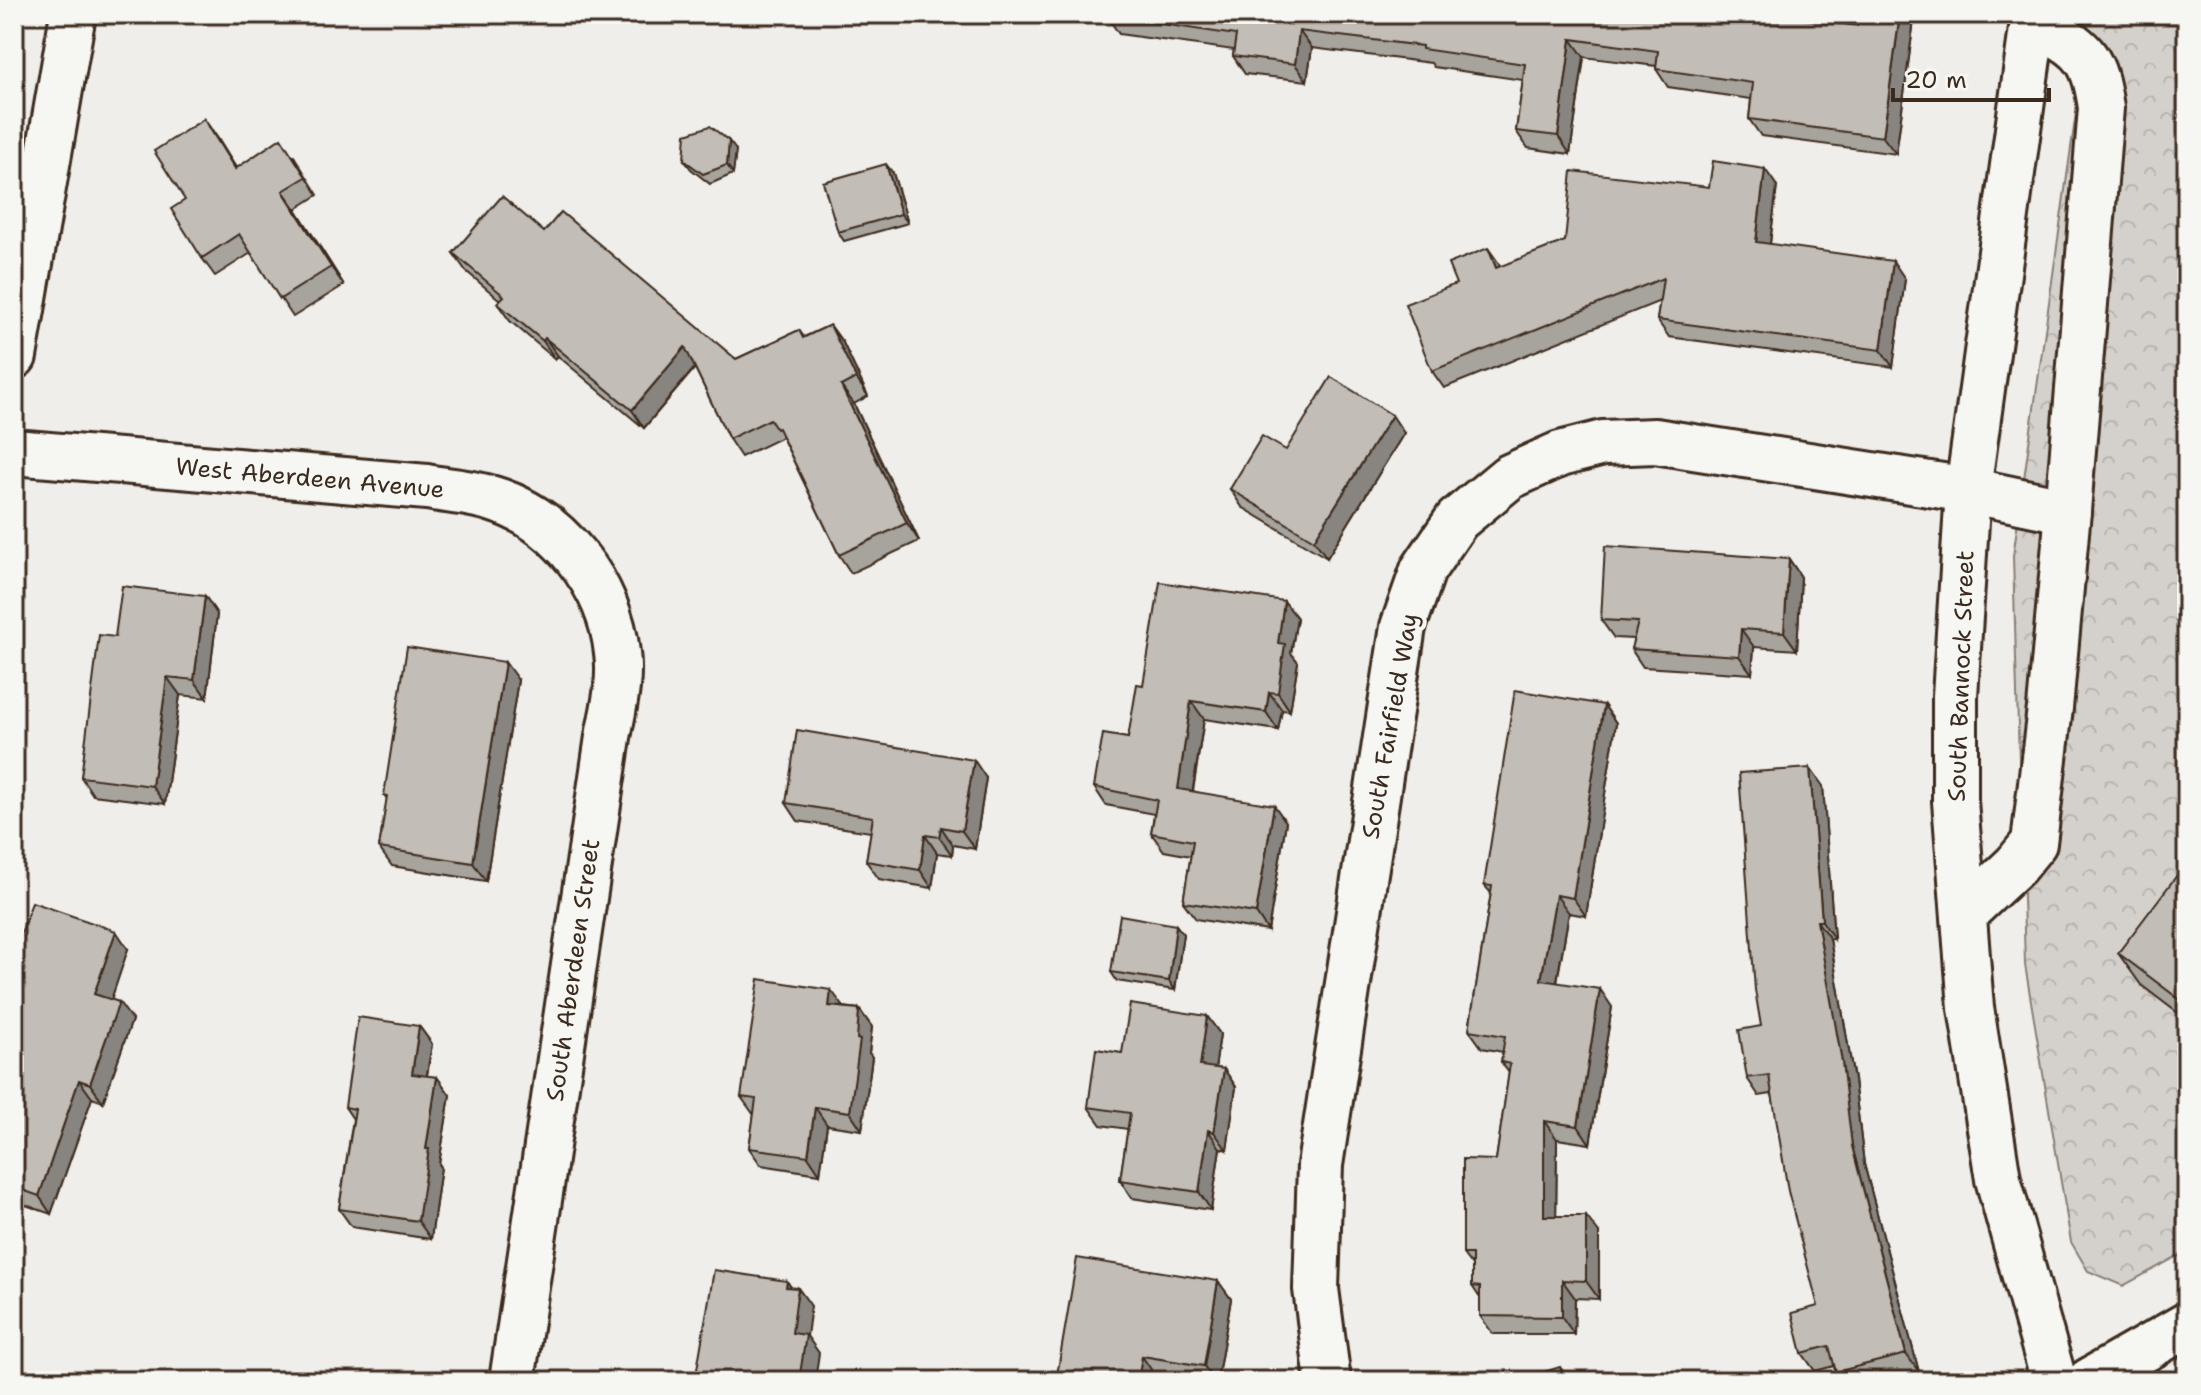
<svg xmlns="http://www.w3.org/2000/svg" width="2201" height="1395" font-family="'Shantell Sans',sans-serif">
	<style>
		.park { fill: url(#park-crowns); stroke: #887e75; stroke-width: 2 }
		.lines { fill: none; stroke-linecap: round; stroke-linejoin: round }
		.minor-casing { stroke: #3b2a1e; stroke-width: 50 }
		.minor { stroke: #f6f6f2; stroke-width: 44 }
		.wall { fill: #a7a39d; stroke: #3b2a1e; stroke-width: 2 }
		.shaded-wall { fill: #888480; stroke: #3b2a1e; stroke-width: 2 }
		.building { fill: #c2bdb7; stroke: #3b2a1e; stroke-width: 2 }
		.labels { text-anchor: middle; stroke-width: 8; stroke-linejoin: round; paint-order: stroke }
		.street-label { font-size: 24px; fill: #3b2a1e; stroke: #f6f6f2 }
	</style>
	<defs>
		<pattern id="park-crowns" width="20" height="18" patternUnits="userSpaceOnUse" patternTransform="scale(2)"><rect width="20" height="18" fill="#d4d1cc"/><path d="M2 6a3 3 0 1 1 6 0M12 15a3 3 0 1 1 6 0" fill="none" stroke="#b7b4af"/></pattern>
	</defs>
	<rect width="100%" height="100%" fill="#efeeea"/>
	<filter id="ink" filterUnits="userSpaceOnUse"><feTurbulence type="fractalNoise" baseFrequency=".0125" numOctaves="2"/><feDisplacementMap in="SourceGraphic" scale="16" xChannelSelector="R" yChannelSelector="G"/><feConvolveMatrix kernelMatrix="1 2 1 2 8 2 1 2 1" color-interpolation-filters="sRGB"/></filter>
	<g filter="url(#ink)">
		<path class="park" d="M 2090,14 L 2187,14 L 2187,1251 L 2123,1286 L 2088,1271 L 2071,1242 L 2025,965 L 2013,556 Z"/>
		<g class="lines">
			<g class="minor-casing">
				<g id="minor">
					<path d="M 2034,14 L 1968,490 L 1955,696 L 1955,801 L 1971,1008 L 1998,1179 L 2054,1381"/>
					<path d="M 14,356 L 73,14"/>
					<path d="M 14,452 L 427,487 C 448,491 472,492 493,499 C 559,519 610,585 617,653 C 621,681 613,710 608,737 L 512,1381"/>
					<path d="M 1965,913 L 2016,865 L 2034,843 L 2050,708 L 2068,511 L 2101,108 C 2093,49 2080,50 2034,20"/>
					<path d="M 1328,1381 L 1316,1289 L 1320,1165 L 1403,627 L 1423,570 L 1457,520 L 1509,477 L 1560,454 L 1603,443 L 1655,441 L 1968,490 L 2068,511"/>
					<path d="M 2089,1381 L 2187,1325"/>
				</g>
			</g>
			<use href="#minor" class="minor"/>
		</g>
		<g class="wall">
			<path d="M 1859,14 L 1910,14 L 1914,20 L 1896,154 L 1761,136 L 1749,119 L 1751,99 L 1668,87 L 1656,69 L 1656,66 L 1584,57 L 1570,154 L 1528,148 L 1516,131 L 1523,80 L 1434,67 L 1431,63 L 1312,48 L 1307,81 L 1245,74 L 1233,56 L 1234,50 L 1119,34 L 1107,16 L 1858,26 Z"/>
			<path d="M 204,119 L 236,168 L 294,156 L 318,195 L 296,209 L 344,285 L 293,317 L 251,253 L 215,276 L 202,258 L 185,200 Z"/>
			<path d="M 736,150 L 733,174 L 710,184 L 691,169 L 684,160 Z"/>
			<path d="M 893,173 L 908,223 L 844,241 L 838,232 Z"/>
			<path d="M 1777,186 L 1770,244 L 1905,279 L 1893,367 L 1669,337 L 1657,320 L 1660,301 L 1444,388 L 1432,371 L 1456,284 L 1709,187 Z"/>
			<path d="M 544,232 L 736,359 L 799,330 L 804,337 L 830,325 L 843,343 L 868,396 L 854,404 L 919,541 L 851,573 L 839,555 L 782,437 L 741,457 L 729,439 L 695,368 L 644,428 L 558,356 L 555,359 L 510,321 L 497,303 L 500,300 L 466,271 L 453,253 Z"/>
			<path d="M 1404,433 L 1327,558 L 1242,507 L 1230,489 L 1286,450 Z"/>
			<path d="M 1789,559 L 1801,577 L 1797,650 L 1754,647 L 1752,674 L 1643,667 L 1631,649 L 1634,639 L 1614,638 L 1601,620 Z"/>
			<path d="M 205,596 L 217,614 L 207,698 L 180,695 L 165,804 L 93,795 L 81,777 L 115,637 Z"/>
			<path d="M 1284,601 L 1297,618 L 1291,653 L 1298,662 L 1290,711 L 1282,710 L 1278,730 L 1204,719 L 1193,791 L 1286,822 L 1268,931 L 1196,919 L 1183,902 L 1191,856 L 1164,851 L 1151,833 L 1154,814 L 1106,805 L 1094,787 L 1128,738 L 1143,685 Z"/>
			<path d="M 518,680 L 486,881 L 392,866 L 379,848 L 387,799 L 384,795 Z"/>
			<path d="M 1604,705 L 1616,723 L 1586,916 L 1569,913 L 1557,982 L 1612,1007 L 1590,1144 L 1557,1139 L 1556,1216 L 1599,1233 L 1599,1299 L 1575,1298 L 1574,1334 L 1493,1334 L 1480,1316 L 1480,1298 L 1472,1286 L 1472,1266 L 1463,1254 L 1496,1160 L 1509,1073 L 1501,1062 L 1503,1052 L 1482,1048 L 1469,1030 L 1491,893 L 1484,885 Z"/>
			<path d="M 986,778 L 975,849 L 953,845 L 952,855 L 937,853 L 932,888 L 879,879 L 866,861 L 871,832 L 798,821 L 786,803 Z"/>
			<path d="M 1823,786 L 1834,939 L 1830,939 L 1854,1080 L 1864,1164 L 1919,1372 L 1884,1381 L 1842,1381 L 1836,1372 L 1834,1366 L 1815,1371 L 1802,1353 L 1818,1306 L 1772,1094 L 1759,1096 L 1747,1078 L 1761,1026 Z"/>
			<path d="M 2187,869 L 2187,1020 L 2141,985 L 2118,953 Z"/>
			<path d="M 1176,925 L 1183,934 L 1175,990 L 1117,981 L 1111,972 Z"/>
			<path d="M 128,949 L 111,999 L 132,1020 L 103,1102 L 92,1098 L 51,1214 L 14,1201 L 14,955 Z"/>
			<path d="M 844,1007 L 859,1009 L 872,1027 L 869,1053 L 872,1057 L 862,1130 L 827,1125 L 820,1174 L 761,1165 L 749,1148 L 754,1115 L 741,1097 Z"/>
			<path d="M 1207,1016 L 1220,1034 L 1215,1068 L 1224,1069 L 1236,1087 L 1227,1150 L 1220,1148 L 1211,1210 L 1132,1198 L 1120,1180 L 1128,1129 L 1101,1125 L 1088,1107 L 1122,1053 Z"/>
			<path d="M 419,1026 L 432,1044 L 427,1076 L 437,1077 L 450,1095 L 439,1164 L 441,1167 L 431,1239 L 352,1227 L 339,1209 L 353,1119 L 345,1107 Z"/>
			<path d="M 1218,1281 L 1231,1299 L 1217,1381 L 1197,1381 L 1154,1374 L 1056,1381 Z"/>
		</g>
		<g class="shaded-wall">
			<path d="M 1900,14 L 1910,14 L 1914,20 L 1896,154 L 1883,137 Z"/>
			<path d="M 1299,31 L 1312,48 L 1307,81 L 1295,64 Z"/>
			<path d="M 1571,39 L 1584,57 L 1570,154 L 1558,136 Z"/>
			<path d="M 204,119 L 217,137 L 248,187 L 235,169 Z"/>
			<path d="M 729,141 L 736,150 L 733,174 L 727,165 Z"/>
			<path d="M 886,164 L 893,173 L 908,223 L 901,214 Z"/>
			<path d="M 1765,169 L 1777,186 L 1768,259 L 1756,242 Z"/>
			<path d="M 283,191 L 296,209 L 344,285 L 331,267 Z"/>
			<path d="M 1488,248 L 1500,265 L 1508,285 L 1496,268 Z"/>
			<path d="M 1893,261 L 1905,279 L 1893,367 L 1881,350 Z"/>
			<path d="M 830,325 L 843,343 L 868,396 L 856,378 Z"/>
			<path d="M 545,338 L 558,356 L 555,359 L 543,341 Z"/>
			<path d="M 685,347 L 697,365 L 644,428 L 632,410 Z"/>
			<path d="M 841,386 L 854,404 L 919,541 L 907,523 Z"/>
			<path d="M 1392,415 L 1404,433 L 1327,558 L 1314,540 Z"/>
			<path d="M 1789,559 L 1801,577 L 1797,650 L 1784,632 Z"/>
			<path d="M 205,596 L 217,614 L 207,698 L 194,680 Z"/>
			<path d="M 1284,601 L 1297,618 L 1291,653 L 1298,662 L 1290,711 L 1278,693 L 1278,643 Z"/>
			<path d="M 1741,629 L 1754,647 L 1752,674 L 1739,656 Z"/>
			<path d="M 505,662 L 518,680 L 486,881 L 473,863 Z"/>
			<path d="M 167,677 L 180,695 L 165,804 L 152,786 Z"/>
			<path d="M 1269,692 L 1282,710 L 1278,730 L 1266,712 Z"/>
			<path d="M 1191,701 L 1204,719 L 1190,807 L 1178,789 Z"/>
			<path d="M 1604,705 L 1616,723 L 1586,916 L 1573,898 Z"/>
			<path d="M 974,760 L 986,778 L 975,849 L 962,831 Z"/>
			<path d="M 1810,768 L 1823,786 L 1834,939 L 1822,921 Z"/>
			<path d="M 1274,805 L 1286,822 L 1268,931 L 1256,913 Z"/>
			<path d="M 941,827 L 953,845 L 952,855 L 939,837 Z"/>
			<path d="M 925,835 L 937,853 L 932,888 L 920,870 Z"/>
			<path d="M 1556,895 L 1569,913 L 1554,997 L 1541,980 Z"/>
			<path d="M 1817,921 L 1830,939 L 1854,1080 L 1864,1164 L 1919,1372 L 1906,1354 L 1852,1146 Z"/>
			<path d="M 1176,925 L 1183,934 L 1175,990 L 1169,981 Z"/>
			<path d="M 116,931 L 128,949 L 107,1012 L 94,994 Z"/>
			<path d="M 1600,989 L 1612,1007 L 1590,1144 L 1578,1126 Z"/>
			<path d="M 831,990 L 844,1007 L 829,1006 Z"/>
			<path d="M 119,1002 L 132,1020 L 103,1102 L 90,1084 Z"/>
			<path d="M 859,1009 L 872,1027 L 869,1053 L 872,1057 L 862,1130 L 850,1112 Z"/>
			<path d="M 1207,1016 L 1220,1034 L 1213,1084 L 1200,1066 Z"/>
			<path d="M 419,1026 L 432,1044 L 424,1092 L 412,1074 Z"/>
			<path d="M 1224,1069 L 1236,1087 L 1227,1150 L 1214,1132 Z"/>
			<path d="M 437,1077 L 450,1095 L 439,1164 L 441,1167 L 431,1239 L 418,1221 L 426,1149 Z"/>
			<path d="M 79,1080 L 92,1098 L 51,1214 L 39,1196 Z"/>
			<path d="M 815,1107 L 827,1125 L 820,1174 L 808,1156 Z"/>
			<path d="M 1544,1121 L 1557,1139 L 1556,1234 L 1544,1216 Z"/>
			<path d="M 1208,1130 L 1220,1148 L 1211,1210 L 1199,1192 Z"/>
			<path d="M 1586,1216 L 1599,1233 L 1599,1299 L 1586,1281 Z"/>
			<path d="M 1562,1280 L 1575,1298 L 1574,1334 L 1562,1317 Z"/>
			<path d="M 787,1281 L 797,1296 L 798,1288 L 811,1306 L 807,1336 L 819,1353 L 815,1381 L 799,1381 L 786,1287 Z"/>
			<path d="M 1218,1281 L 1231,1299 L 1217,1381 L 1214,1381 L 1204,1366 Z"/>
			<path d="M 14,1327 L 23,1340 L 24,1381 L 14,1381 Z"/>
			<path d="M 1142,1356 L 1154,1374 L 1153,1381 L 1138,1381 Z"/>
			<path d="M 1560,1367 L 1570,1381 L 1564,1381 Z"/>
		</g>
		<g class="building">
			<path d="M 1107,14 L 1764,14 L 1858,26 L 1859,14 L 1900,14 L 1883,137 L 1749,119 L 1753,83 L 1656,69 L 1658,51 L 1571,39 L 1558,136 L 1516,131 L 1525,64 L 1422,49 L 1422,46 L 1299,31 L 1295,64 L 1233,56 L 1236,35 L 1107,16 Z"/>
			<path d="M 204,119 L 235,169 L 281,138 L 306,177 L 283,191 L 331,267 L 280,299 L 239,234 L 202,258 L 171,209 L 185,200 L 154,151 Z"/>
			<path d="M 710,126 L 729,141 L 727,165 L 703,174 L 684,160 L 686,134 Z"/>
			<path d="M 1713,161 L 1765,169 L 1756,242 L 1893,261 L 1881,350 L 1657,320 L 1663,278 L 1432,371 L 1405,304 L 1456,284 L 1448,264 L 1488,248 L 1496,268 L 1565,241 L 1572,171 L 1709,187 Z"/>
			<path d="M 886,164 L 901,214 L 838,232 L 823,182 Z"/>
			<path d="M 502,196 L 544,232 L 561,212 L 736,359 L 799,330 L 803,338 L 830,325 L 856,378 L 841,386 L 907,523 L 839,555 L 778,428 L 776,429 L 770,419 L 729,439 L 685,347 L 632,410 L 545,338 L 543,341 L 497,303 L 504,296 L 453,253 Z"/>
			<path d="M 1331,377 L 1392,415 L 1314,540 L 1230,489 L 1262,436 L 1286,450 Z"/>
			<path d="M 1605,546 L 1789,559 L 1784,632 L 1741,629 L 1739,656 L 1631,649 L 1638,622 L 1601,620 Z"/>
			<path d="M 1160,582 L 1284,601 L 1278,643 L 1285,644 L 1278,693 L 1269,692 L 1266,712 L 1191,701 L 1178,789 L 1274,805 L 1256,913 L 1183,902 L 1193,841 L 1151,833 L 1157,800 L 1094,787 L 1103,734 L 1128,738 L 1137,684 L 1143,685 Z"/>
			<path d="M 122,586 L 205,596 L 194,680 L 167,677 L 152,786 L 81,777 L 99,635 L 115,637 Z"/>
			<path d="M 407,647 L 505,662 L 473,863 L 379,848 L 387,796 L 384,795 Z"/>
			<path d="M 1515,690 L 1604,705 L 1573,898 L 1556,895 L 1541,980 L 1600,989 L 1578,1126 L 1544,1121 L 1544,1216 L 1586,1216 L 1586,1281 L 1562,1280 L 1562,1317 L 1480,1316 L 1480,1287 L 1472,1286 L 1472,1254 L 1463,1254 L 1463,1159 L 1496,1160 L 1510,1064 L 1501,1062 L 1505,1036 L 1469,1030 L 1492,886 L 1484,885 Z"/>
			<path d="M 797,730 L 974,760 L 962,831 L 941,827 L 939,837 L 925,835 L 920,870 L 866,861 L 873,817 L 786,803 Z"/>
			<path d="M 1810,768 L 1822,921 L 1817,921 L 1842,1062 L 1852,1146 L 1906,1354 L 1836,1372 L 1829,1346 L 1802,1353 L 1792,1313 L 1818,1306 L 1788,1191 L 1769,1075 L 1747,1078 L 1739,1030 L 1761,1026 L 1755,990 L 1739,773 Z"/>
			<path d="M 2184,866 L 2187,869 L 2187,1005 L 2118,953 Z"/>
			<path d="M 32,902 L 116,931 L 94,994 L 119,1002 L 90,1084 L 79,1080 L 39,1196 L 14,1187 L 14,955 Z"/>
			<path d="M 1120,915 L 1176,925 L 1169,981 L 1111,972 Z"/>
			<path d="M 759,979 L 831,990 L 829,1006 L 859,1009 L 857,1039 L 860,1040 L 850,1112 L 815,1107 L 808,1156 L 749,1148 L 756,1099 L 741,1097 Z"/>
			<path d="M 1130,1004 L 1207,1016 L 1200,1066 L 1224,1069 L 1214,1132 L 1208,1130 L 1199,1192 L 1120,1180 L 1130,1113 L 1088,1107 L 1096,1049 L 1122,1053 Z"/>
			<path d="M 358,1017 L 419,1026 L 412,1074 L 437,1077 L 426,1149 L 429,1149 L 418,1221 L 339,1209 L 355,1109 L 345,1107 Z"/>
			<path d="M 1077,1258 L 1218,1281 L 1204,1366 L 1142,1356 L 1138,1381 L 1056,1381 Z"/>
			<path d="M 714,1270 L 787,1281 L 786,1287 L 798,1288 L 792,1333 L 806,1335 L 799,1381 L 695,1381 Z"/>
			<path d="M 1560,1367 L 1564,1381 L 1514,1381 Z"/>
		</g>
	</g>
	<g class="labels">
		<g class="street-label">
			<text transform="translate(310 478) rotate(5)" y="8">West Aberdeen Avenue</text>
			<text transform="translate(1961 676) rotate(-88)" y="8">South Bannock Street</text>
			<text transform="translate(1390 726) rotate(-80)" y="8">South Fairfield Way</text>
			<text transform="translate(573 970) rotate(-82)" y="8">South Aberdeen Street</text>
		</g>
	</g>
	<rect width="2201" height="1395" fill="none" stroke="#f6f6f2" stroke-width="48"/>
	<rect x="24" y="24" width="2153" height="1347" fill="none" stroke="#3b2a1e" stroke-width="3" filter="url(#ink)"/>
	<path d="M1893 88v12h156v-12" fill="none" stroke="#3b2a1e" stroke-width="4"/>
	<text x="1905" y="88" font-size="24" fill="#3b2a1e" stroke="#f6f6f2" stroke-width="6" paint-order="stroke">20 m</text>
</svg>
